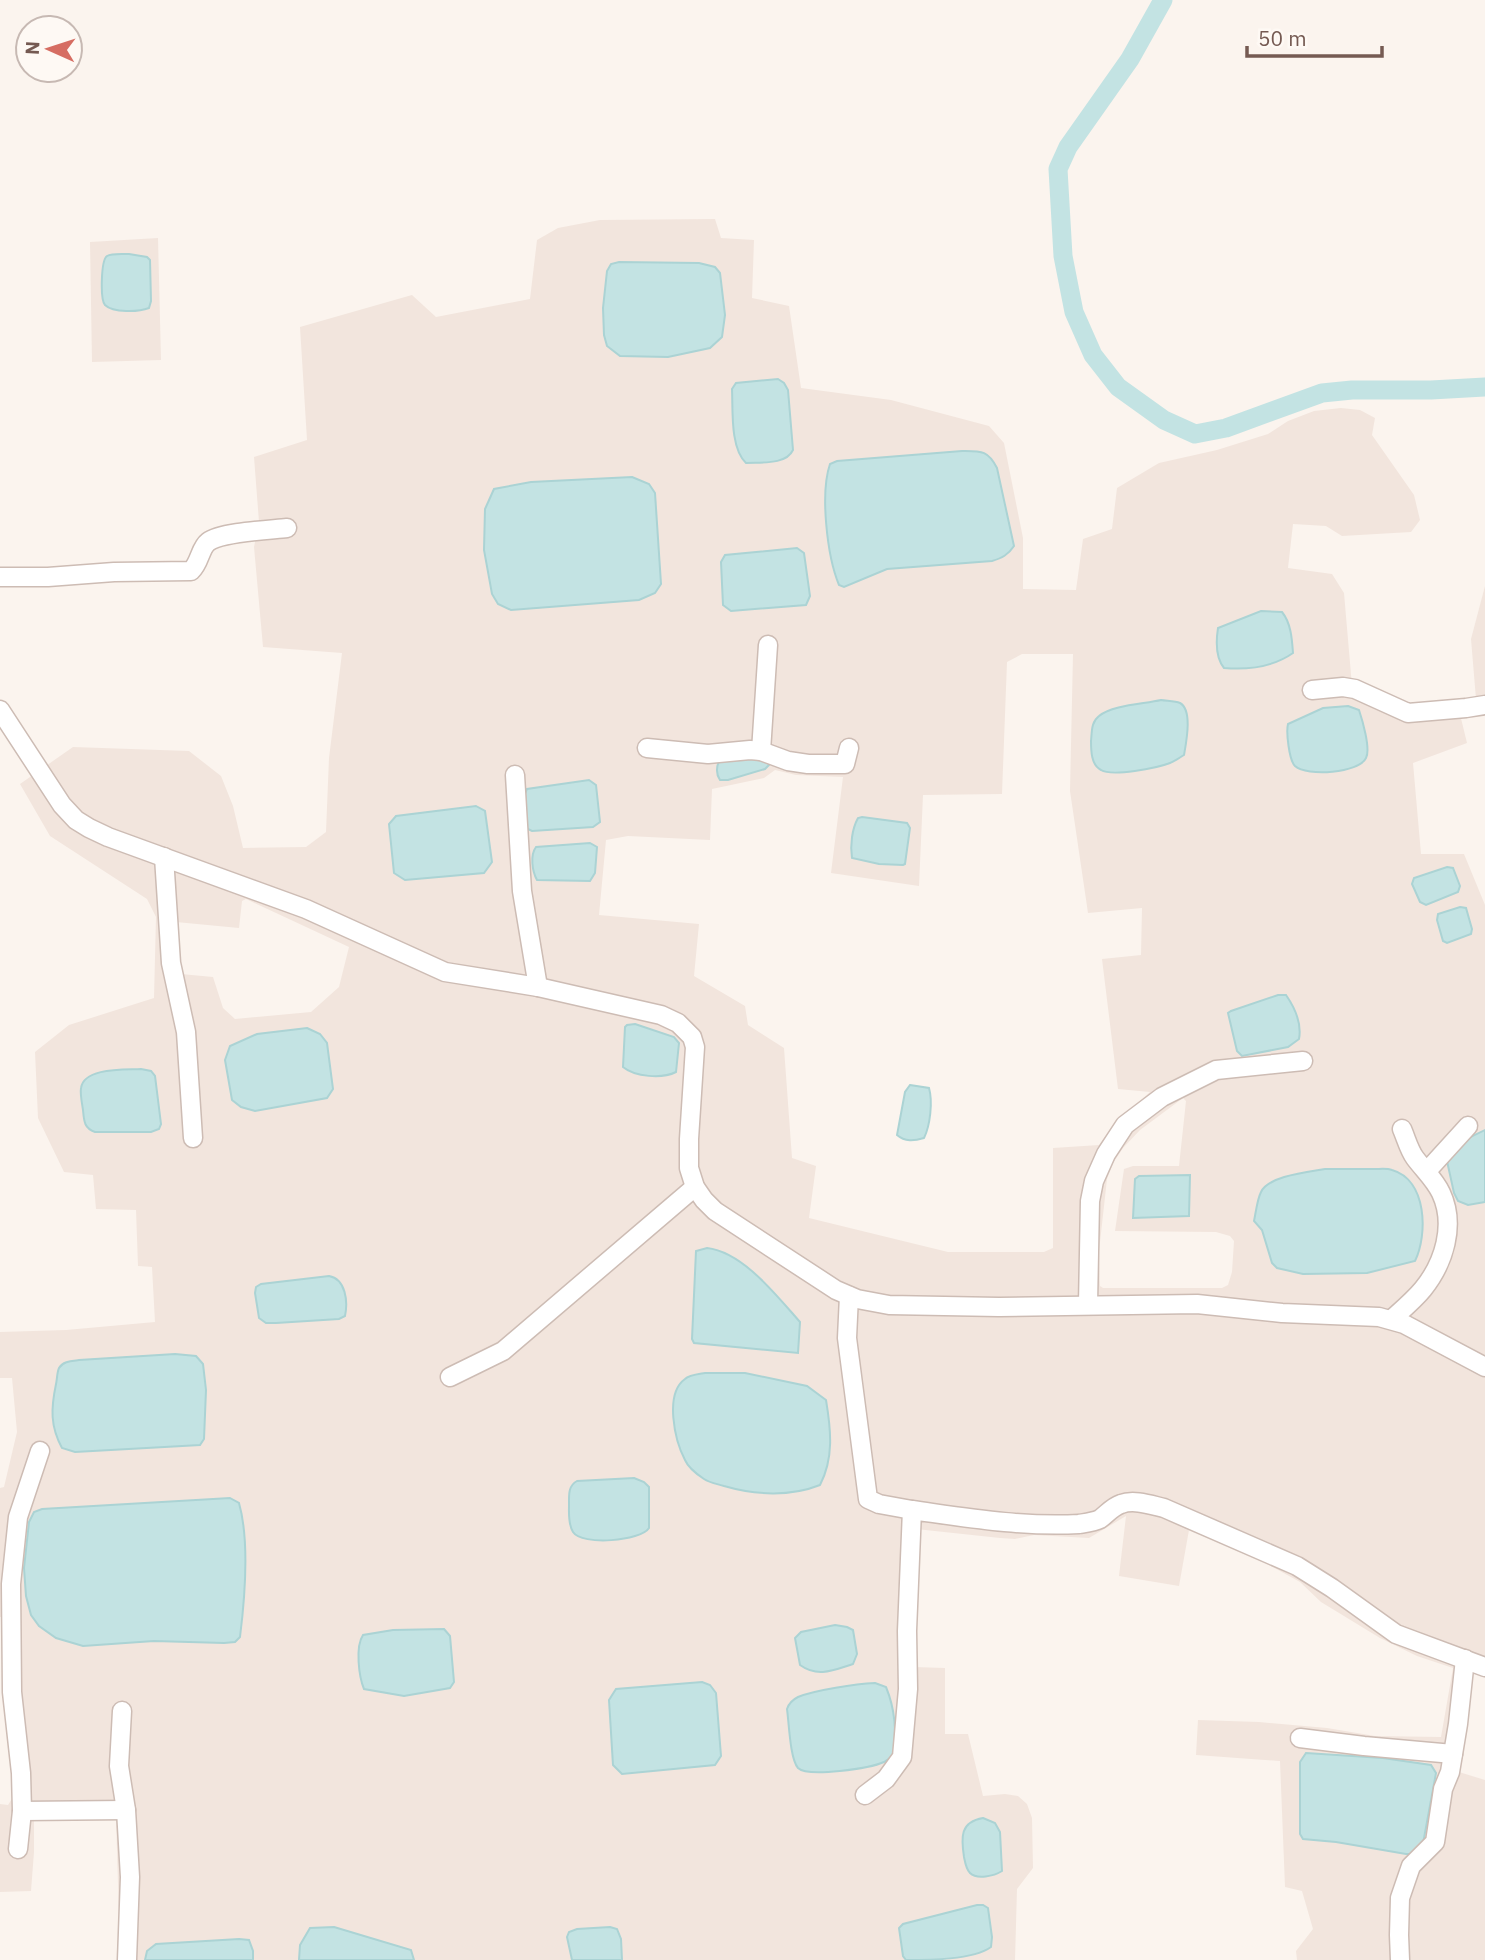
<svg xmlns="http://www.w3.org/2000/svg" width="1485" height="1960" font-family="'IBM Plex Sans',sans-serif">
	<style>
		.residential { fill: #f2e5dd; fill-rule: evenodd }
		.water { fill: #c3e3e3; stroke: #abd3d4; stroke-width: 2 }
		.lines { fill: none; stroke-linecap: round; stroke-linejoin: round }
		.canal { stroke: #c3e3e3; stroke-width: 19 }
		.minor-casing { stroke: #cdbcb4; stroke-width: 21 }
		.minor { stroke: #fff; stroke-width: 18 }
	</style>
	<rect width="100%" height="100%" fill="#fbf4ee"/>
	<g class="residential">
		<path d="M 715,219 L 721,238 L 754,240 L 752,298 L 789,306 L 801,388 L 891,400 L 989,426 L 1004,443 L 1023,538 L 1023,589 L 1076,590 L 1083,539 L 1112,529 L 1117,488 L 1159,463 L 1217,450 L 1268,434 L 1288,421 L 1314,411 L 1341,408 L 1360,410 L 1375,418 L 1372,435 L 1414,495 L 1420,520 L 1411,532 L 1342,536 L 1326,526 L 1293,524 L 1288,568 L 1332,574 L 1344,593 L 1352,686 L 1379,689 L 1407,708 L 1458,706 L 1467,743 L 1413,763 L 1421,854 L 1464,854 L 1485,905 L 1485,1678 L 1471,1670 L 1459,1772 L 1485,1780 L 1485,1960 L 1297,1960 L 1296,1951 L 1313,1929 L 1302,1891 L 1285,1887 L 1280,1761 L 1196,1755 L 1198,1720 L 1259,1722 L 1327,1728 L 1375,1736 L 1441,1737 L 1453,1668 L 1417,1656 L 1380,1638 L 1321,1602 L 1300,1582 L 1253,1556 L 1189,1530 L 1179,1586 L 1119,1576 L 1126,1516 L 1089,1538 L 1034,1535 L 1015,1539 L 1000,1538 L 916,1529 L 914,1667 L 945,1668 L 945,1734 L 968,1734 L 983,1796 L 1005,1794 L 1018,1796 L 1027,1804 L 1032,1818 L 1033,1868 L 1017,1889 L 1015,1960 L 117,1960 L 119,1918 L 116,1816 L 34,1817 L 34,1852 L 31,1891 L 0,1892 L 0,1804 L 8,1805 L 15,1794 L 6,1696 L 2,1617 L 0,1617 L 0,1488 L 4,1487 L 17,1432 L 12,1378 L 0,1378 L 0,1332 L 66,1330 L 155,1322 L 152,1267 L 138,1266 L 136,1210 L 96,1209 L 93,1175 L 64,1172 L 38,1118 L 35,1052 L 69,1025 L 154,998 L 156,917 L 147,899 L 50,836 L 20,784 L 73,747 L 189,751 L 221,776 L 233,806 L 243,848 L 306,847 L 326,832 L 329,758 L 342,653 L 263,647 L 254,547 L 259,522 L 254,457 L 307,440 L 300,327 L 412,295 L 436,317 L 530,299 L 537,240 L 558,228 L 600,220 ZM 1022,654 L 1073,654 L 1070,791 L 1088,913 L 1142,908 L 1141,955 L 1102,959 L 1118,1089 L 1150,1092 L 1114,1124 L 1099,1145 L 1053,1148 L 1053,1248 L 1044,1252 L 948,1252 L 809,1218 L 816,1166 L 792,1158 L 784,1048 L 748,1025 L 745,1006 L 694,976 L 699,924 L 599,915 L 606,840 L 628,836 L 710,840 L 712,789 L 764,778 L 775,770 L 796,775 L 843,777 L 831,873 L 919,886 L 923,795 L 1002,794 L 1007,662 ZM 246,899 L 349,947 L 339,987 L 311,1012 L 235,1019 L 223,1008 L 213,977 L 181,974 L 176,922 L 239,928 L 242,901 ZM 1183,1098 L 1186,1101 L 1179,1166 L 1133,1166 L 1124,1169 L 1115,1231 L 1216,1232 L 1230,1236 L 1234,1241 L 1232,1272 L 1228,1285 L 1222,1288 L 1103,1288 L 1100,1286 L 1099,1251 L 1107,1179 L 1113,1163 L 1123,1148 L 1140,1130 Z"/>
		<path d="M 158,238 L 161,360 L 92,362 L 90,242 Z"/>
		<path d="M 1485,586 L 1485,711 L 1477,711 L 1471,639 Z"/>
	</g>
	<g class="water">
		<path d="M 129,254 L 147,257 L 150,260 L 151,301 L 149,308 C 139,312 113,313 105,305 C 100,299 101,260 107,256 C 112,253 123,254 129,254 Z"/>
		<path d="M 619,262 L 699,263 L 715,267 L 720,273 L 725,315 L 722,337 L 710,348 L 668,357 L 620,356 L 607,346 L 604,335 L 603,308 L 607,271 L 611,264 Z"/>
		<path d="M 778,379 L 784,383 L 788,390 L 793,450 C 786,465 761,462 746,463 C 730,448 733,410 732,389 L 736,383 Z"/>
		<path d="M 962,451 C 981,451 988,450 997,468 L 1014,546 C 1008,555 1002,558 992,561 L 887,569 L 844,587 L 839,585 C 827,556 820,493 830,464 L 837,461 Z"/>
		<path d="M 632,477 L 649,484 L 655,493 L 661,584 L 655,593 L 639,600 L 511,610 L 498,604 L 492,594 L 484,550 L 485,509 L 494,489 L 531,482 Z"/>
		<path d="M 797,548 L 804,553 L 810,596 L 806,605 L 731,611 L 723,605 L 721,562 L 725,555 Z"/>
		<path d="M 1261,611 L 1282,612 C 1291,623 1292,639 1293,653 C 1273,667 1248,670 1224,668 C 1215,657 1216,641 1218,628 Z"/>
		<path d="M 1161,700 C 1167,701 1175,701 1180,703 C 1193,710 1186,743 1184,755 C 1179,758 1175,761 1170,763 C 1157,768 1112,777 1101,770 C 1091,765 1091,750 1091,741 C 1092,732 1091,722 1099,716 C 1112,705 1144,704 1161,700 Z"/>
		<path d="M 1348,706 L 1359,710 C 1362,719 1371,749 1366,758 C 1359,773 1307,777 1295,766 C 1289,760 1286,732 1288,724 L 1323,708 Z"/>
		<path d="M 762,757 L 768,761 L 769,765 L 765,769 L 728,780 L 720,780 C 716,774 716,768 719,761 Z"/>
		<path d="M 589,780 L 596,785 L 600,822 L 593,827 L 532,831 L 526,828 L 525,794 L 527,789 Z"/>
		<path d="M 476,806 L 485,811 L 492,862 L 484,873 L 405,880 L 394,873 L 389,824 L 396,816 Z"/>
		<path d="M 862,817 L 907,823 L 910,828 L 905,864 L 903,865 L 879,864 L 852,858 C 850,845 852,829 858,818 Z"/>
		<path d="M 590,843 L 597,847 L 595,873 L 590,881 L 537,880 C 532,871 530,855 536,847 Z"/>
		<path d="M 1447,867 L 1453,868 L 1460,886 L 1458,892 L 1426,905 L 1420,902 L 1412,884 L 1414,878 Z"/>
		<path d="M 1460,907 L 1466,908 L 1472,929 L 1471,934 L 1447,943 L 1443,941 L 1437,920 L 1438,914 Z"/>
		<path d="M 1278,995 L 1286,995 C 1295,1008 1302,1023 1299,1039 L 1288,1047 L 1242,1056 L 1237,1051 L 1228,1013 L 1231,1011 Z"/>
		<path d="M 635,1024 L 674,1037 L 679,1043 L 676,1072 C 662,1079 635,1077 623,1067 L 625,1027 L 627,1025 Z"/>
		<path d="M 307,1028 L 320,1034 L 327,1043 L 333,1089 L 327,1098 L 255,1111 L 241,1107 L 232,1100 L 225,1060 L 230,1046 L 257,1034 Z"/>
		<path d="M 141,1069 L 151,1071 L 155,1076 L 161,1124 L 159,1129 L 151,1132 L 95,1132 C 84,1128 84,1121 83,1110 C 82,1103 80,1094 81,1088 C 84,1067 126,1070 141,1069 Z"/>
		<path d="M 910,1085 L 929,1088 C 933,1102 930,1126 924,1138 C 914,1141 905,1142 897,1135 L 905,1092 Z"/>
		<path d="M 1485,1130 L 1485,1202 L 1468,1205 L 1458,1201 L 1454,1193 L 1447,1161 L 1454,1145 Z"/>
		<path d="M 1325,1169 C 1341,1169 1358,1169 1375,1169 C 1380,1169 1387,1168 1392,1170 C 1427,1180 1428,1234 1415,1261 L 1367,1273 L 1303,1274 L 1277,1268 L 1272,1263 L 1262,1230 L 1254,1221 C 1256,1212 1257,1200 1261,1192 C 1268,1176 1308,1172 1325,1169 Z"/>
		<path d="M 1190,1175 L 1189,1216 L 1133,1218 L 1135,1179 L 1139,1176 Z"/>
		<path d="M 707,1248 C 743,1252 777,1296 800,1322 L 798,1353 L 694,1343 L 692,1339 L 696,1251 Z"/>
		<path d="M 329,1276 C 346,1279 348,1302 345,1316 L 339,1319 L 276,1323 L 266,1323 L 259,1318 L 255,1293 L 256,1287 L 261,1284 Z"/>
		<path d="M 175,1354 L 196,1356 L 203,1364 L 206,1390 L 204,1439 L 200,1445 L 75,1452 L 62,1448 C 50,1426 51,1408 56,1384 C 57,1380 57,1372 59,1368 C 63,1361 72,1361 79,1360 Z"/>
		<path d="M 705,1373 L 745,1373 L 807,1386 L 826,1400 C 831,1430 834,1458 820,1485 C 790,1497 755,1495 724,1486 C 718,1484 710,1483 704,1479 C 698,1475 688,1467 685,1460 C 675,1441 664,1394 685,1379 C 689,1375 700,1374 705,1373 Z"/>
		<path d="M 634,1478 L 644,1482 L 649,1487 L 649,1528 C 641,1541 582,1546 573,1532 C 568,1524 569,1513 569,1505 C 569,1495 568,1486 577,1481 Z"/>
		<path d="M 230,1498 L 239,1503 C 250,1542 245,1597 240,1637 L 235,1642 L 224,1643 L 154,1641 L 83,1646 L 56,1638 L 39,1626 L 31,1615 L 26,1596 L 24,1568 L 29,1522 L 34,1512 L 42,1509 Z"/>
		<path d="M 835,1625 L 847,1627 L 853,1630 L 857,1654 L 853,1664 C 834,1670 818,1678 800,1665 L 795,1638 L 801,1632 Z"/>
		<path d="M 444,1629 L 450,1636 L 454,1682 L 450,1688 L 404,1696 L 364,1689 C 359,1677 355,1647 363,1635 L 393,1630 Z"/>
		<path d="M 702,1682 L 710,1685 L 716,1693 L 721,1756 L 715,1765 L 622,1774 L 613,1765 L 609,1700 L 616,1689 Z"/>
		<path d="M 875,1683 L 886,1687 C 895,1709 897,1732 893,1756 C 890,1758 887,1760 884,1762 C 871,1768 808,1778 798,1768 C 790,1759 789,1723 787,1709 C 789,1703 792,1700 798,1697 C 815,1690 856,1684 875,1683 Z"/>
		<path d="M 1306,1753 L 1383,1758 L 1431,1765 L 1436,1773 L 1422,1849 L 1415,1854 L 1406,1854 L 1336,1842 L 1303,1839 L 1300,1834 L 1300,1762 Z"/>
		<path d="M 983,1818 L 995,1823 L 1000,1832 L 1002,1871 C 994,1876 977,1880 970,1873 C 966,1869 965,1862 964,1857 C 961,1837 960,1822 983,1818 Z"/>
		<path d="M 977,1905 L 983,1905 L 988,1908 L 992,1937 L 991,1947 C 973,1960 928,1960 906,1960 L 903,1956 L 899,1928 L 903,1924 Z"/>
		<path d="M 334,1927 L 411,1950 L 414,1960 L 299,1960 L 300,1945 L 310,1928 Z"/>
		<path d="M 610,1927 L 617,1929 L 621,1939 L 622,1960 L 572,1960 L 567,1937 L 569,1932 L 577,1929 Z"/>
		<path d="M 239,1939 L 249,1940 L 253,1951 L 253,1960 L 145,1960 L 147,1951 L 156,1944 Z"/>
	</g>
	<g class="lines">
		<path class="canal" d="M 1163,0 L 1130,59 L 1068,147 L 1058,169 L 1063,256 L 1074,312 L 1093,355 L 1118,387 L 1164,420 L 1195,434 L 1226,428 L 1322,393 L 1352,390 L 1431,390 L 1485,387"/>
		<g class="minor-casing">
			<g id="minor">
				<path d="M 0,577 L 48,577 L 114,572 L 191,571 C 200,563 200,548 208,542 C 221,532 269,530 287,528"/>
				<path d="M 1312,690 L 1343,687 L 1355,689 L 1408,713 L 1466,708 L 1485,705"/>
				<path d="M 0,710 L 62,805 L 76,820 L 89,828 L 108,837 L 306,909 L 445,972 L 538,987 L 661,1015 L 678,1023 L 692,1037 L 695,1047 L 689,1139 L 689,1168 L 695,1187 L 704,1200 L 715,1211 L 836,1290 L 857,1299 L 889,1305 L 999,1307 L 1197,1304 L 1282,1313 L 1379,1317 L 1404,1324 L 1485,1367"/>
				<path d="M 647,748 L 708,754 L 750,750 L 761,751 L 788,761 L 808,764 L 845,764 L 849,748"/>
				<path d="M 761,751 L 768,645"/>
				<path d="M 515,775 L 522,891 L 538,987"/>
				<path d="M 164,857 L 171,963 L 186,1032 L 193,1138"/>
				<path d="M 1427,1171 L 1468,1126"/>
				<path d="M 849,1296 L 847,1338 L 868,1499 L 879,1504 L 912,1510"/>
				<path d="M 1088,1305 L 1090,1201 L 1094,1181 L 1106,1154 L 1125,1125 L 1162,1097 L 1216,1070 L 1303,1061"/>
				<path d="M 1392,1319 C 1402,1310 1414,1300 1423,1289 C 1444,1263 1456,1225 1441,1193 C 1435,1180 1424,1170 1415,1158 C 1409,1150 1406,1138 1402,1129"/>
				<path d="M 450,1377 L 503,1351 L 695,1187"/>
				<path d="M 122,1711 L 119,1766 L 126,1810 L 130,1877 L 127,1960"/>
				<path d="M 1300,1738 L 1364,1746 L 1453,1754"/>
				<path d="M 865,1795 L 886,1779 L 902,1757 L 908,1689 L 907,1631 L 912,1510 C 969,1518 1021,1527 1079,1524 C 1085,1523 1094,1522 1100,1519 C 1107,1514 1112,1507 1121,1504 C 1134,1499 1151,1505 1164,1508 L 1297,1566 L 1332,1588 L 1396,1634 L 1485,1667"/>
				<path d="M 22,1811 L 126,1810"/>
				<path d="M 18,1849 L 22,1811 L 21,1773 L 12,1692 L 11,1584 L 18,1517 L 40,1451"/>
				<path d="M 1400,1960 L 1399,1935 L 1400,1898 L 1411,1866 L 1435,1842 L 1443,1789 L 1450,1772 L 1458,1724 L 1465,1659"/>
			</g>
		</g>
		<use href="#minor" class="minor"/>
	</g>
	<g transform="translate(49 49) rotate(273)"><circle r="33" fill="#fef9f4" stroke="#c7b9b3" stroke-width="2"/>
	<path d="M0-5L12 26L0 18L-12 26Z" fill="#d66d62"/>
	<text y="-10" font-size="19" font-weight="bold" text-anchor="middle" fill="#755a52">N</text>
	</g>
	<path d="M1247 46v10h135v-10" fill="none" stroke="#755a52" stroke-width="3.5"/>
	<text x="1258" y="46" font-size="21" fill="#755a52" stroke="#fef9f4" stroke-width="5" paint-order="stroke">50 m</text>
</svg>
